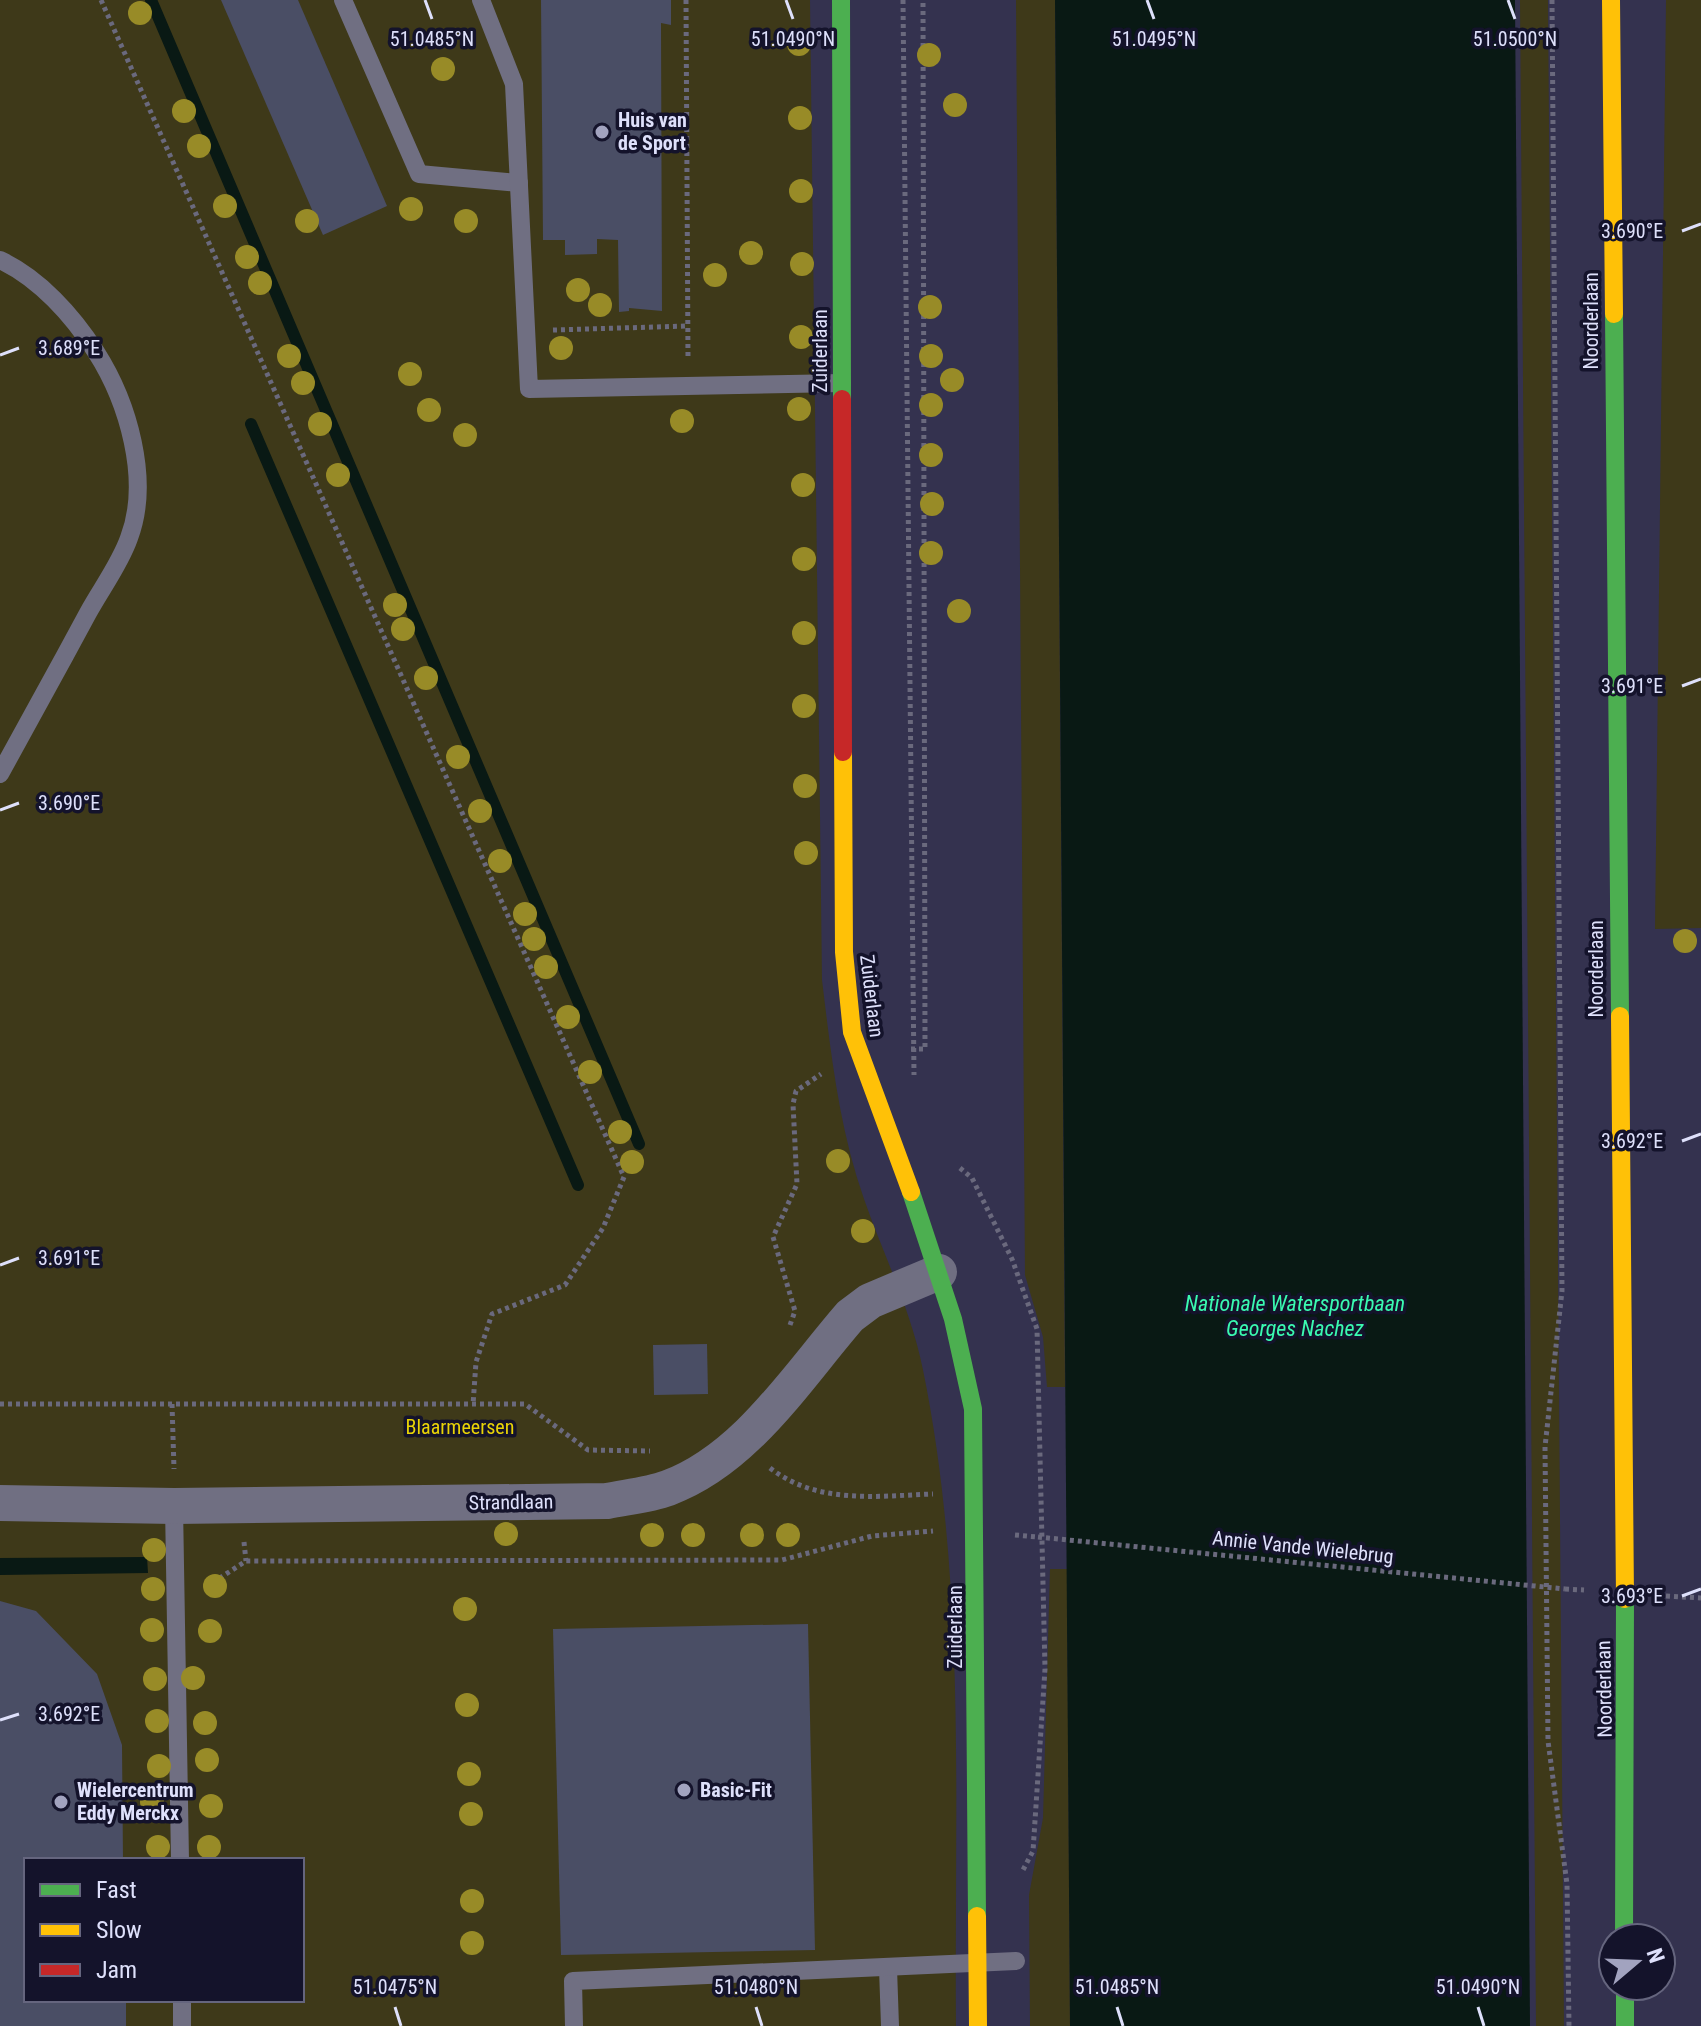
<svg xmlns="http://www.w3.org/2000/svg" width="1701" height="2026" font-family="'Roboto Condensed',sans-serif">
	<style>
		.green { fill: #3e3919; fill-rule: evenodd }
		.water { fill: #091914 }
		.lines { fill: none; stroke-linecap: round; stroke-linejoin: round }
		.stream { stroke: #091914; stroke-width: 12 }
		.building { fill: #4a4e65 }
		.path { stroke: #6a697d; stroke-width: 5; stroke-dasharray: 4 4; stroke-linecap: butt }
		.lane { stroke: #706f82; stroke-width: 18 }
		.street { stroke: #706f82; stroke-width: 36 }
		.fast { stroke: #4caf50; stroke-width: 18 }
		.slow { stroke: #ffc107; stroke-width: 18 }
		.jam { stroke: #c62828; stroke-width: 18 }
		.path-bridge { stroke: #6a697d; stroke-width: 5; stroke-dasharray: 4 4; stroke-linecap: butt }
		.tree { fill: #988b27 }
		.ticks { fill: none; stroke: #dee0fb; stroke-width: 3 }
		.poi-dot { fill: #a2a3bf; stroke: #14132b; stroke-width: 3 }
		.labels { text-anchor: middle; stroke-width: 7; stroke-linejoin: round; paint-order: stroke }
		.poi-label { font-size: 20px; font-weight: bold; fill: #dee0fb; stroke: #14132b; text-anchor: start }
		.street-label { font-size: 20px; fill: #dee0fb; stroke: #14132b }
		.park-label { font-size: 20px; fill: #e9d406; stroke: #14132b }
		.water-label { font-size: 22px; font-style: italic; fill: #3afab1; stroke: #14132b }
		.ticks-label { font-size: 20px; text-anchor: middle; fill: #dee0fb; stroke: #14132b; stroke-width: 7; stroke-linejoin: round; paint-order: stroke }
	</style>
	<rect width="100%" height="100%" fill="#34324f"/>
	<g class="green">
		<path d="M 0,0 L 810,0 L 822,980 C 831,1054 839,1128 864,1199 C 884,1256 911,1310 923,1370 C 967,1585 954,1808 956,2026 L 0,2026 ZM 26,1860 L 302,1860 L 302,2000 L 26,2000 Z"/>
		<path d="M 1016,0 L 1055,0 L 1065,1387 L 1047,1387 L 1043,1337 L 1025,1275 Z"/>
		<path d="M 1520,0 L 1548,0 L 1564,2026 L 1536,2026 Z"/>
		<path d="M 1666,0 L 1701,0 L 1701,928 L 1655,929 Z"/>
		<path d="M 1050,1569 L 1067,1569 L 1070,2026 L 1030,2026 L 1029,1895 L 1043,1818 Z"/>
	</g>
	<g class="water">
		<path d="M 1055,0 L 1515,0 L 1530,2026 L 1070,2026 Z"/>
		<path d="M 147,1557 L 148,1573 L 0,1575 L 0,1558 Z"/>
	</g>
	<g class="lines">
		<g class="stream">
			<path d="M 151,0 L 639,1144"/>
			<path d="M 251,424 L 578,1185"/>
		</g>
	</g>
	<g class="building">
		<path d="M 221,0 L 298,0 L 387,206 L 323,235 Z"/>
		<path d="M 541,0 L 671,0 L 671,25 L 661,23 L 662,311 L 629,308 L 629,311 L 619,312 L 618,240 L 597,239 L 597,254 L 565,255 L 565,240 L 543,240 Z"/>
		<path d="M 707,1344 L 708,1394 L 654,1395 L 653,1345 Z"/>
		<path d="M 0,1601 L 36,1611 L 97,1674 L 122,1745 L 123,1860 L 26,1860 L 26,2000 L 126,2000 L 126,2026 L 0,2026 Z"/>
		<path d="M 808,1624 L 815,1950 L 561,1955 L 553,1629 Z"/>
	</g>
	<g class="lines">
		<g class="path">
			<path d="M 101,0 L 624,1177 L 603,1228 L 565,1285 L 492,1314 L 476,1362 L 473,1405"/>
			<path d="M 686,0 L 688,359"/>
			<path d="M 903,0 L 914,1075"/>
			<path d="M 1552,0 L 1562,1291 L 1545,1447 L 1548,1741 L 1567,1884 L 1569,2026"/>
			<path d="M 553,330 L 688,326"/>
			<path d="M 911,1049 L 925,1049 L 923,0"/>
			<path d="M 960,1168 L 972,1178 L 1012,1259 L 1037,1329 L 1045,1669 L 1033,1851 L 1023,1870"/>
			<path d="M 790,1325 L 795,1311 L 773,1237 L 797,1184 L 793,1104 L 796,1091 L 821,1074"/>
			<path d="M 0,1404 L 525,1404 L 588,1450 L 650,1451"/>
			<path d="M 172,1404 L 174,1469"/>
			<path d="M 770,1468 C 818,1505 877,1496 933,1494"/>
			<path d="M 1015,1535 L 1038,1537"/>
			<path d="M 244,1542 L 246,1561"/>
			<path d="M 206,1587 L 246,1561 L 782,1560 L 872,1536 L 933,1531"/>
			<path d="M 1565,1589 L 1584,1590"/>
			<path d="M 1666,1596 L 1701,1598"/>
		</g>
		<g class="lane">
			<path d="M 343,0 L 419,174 L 519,183"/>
			<path d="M 481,0 L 514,84 L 529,389 L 842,383"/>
			<path d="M 0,260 C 39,278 73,316 96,352 C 128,402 151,480 129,538 C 120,564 101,589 88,613 C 59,667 29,721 0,774"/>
			<path d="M 174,1506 L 180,1860"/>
			<path d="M 888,1968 L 890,2026"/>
			<path d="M 182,2000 L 182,2026"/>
			<path d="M 574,2026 L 573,1981 L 1016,1961"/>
		</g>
		<path class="street" d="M 0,1503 L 174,1506 L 607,1501 C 627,1497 649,1495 668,1488 C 746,1459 797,1377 850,1316 L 870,1301 L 939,1272"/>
		<g class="fast">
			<path d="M 841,0 L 842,399"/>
			<path d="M 1614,314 L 1620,1016"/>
			<path d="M 911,1192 L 953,1319 L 973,1409 L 977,1916"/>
			<path d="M 1624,1938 L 1625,1599"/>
			<path d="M 1625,1986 L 1625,2026"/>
		</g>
		<g class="slow">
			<path d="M 1611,0 L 1614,314"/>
			<path d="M 843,752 L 844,952 L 852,1032 L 911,1192"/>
			<path d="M 1620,1016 L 1625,1599"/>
			<path d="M 977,1916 L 978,2026"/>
		</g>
		<path class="jam" d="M 842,399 L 843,752"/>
		<path class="path-bridge" d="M 1038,1537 L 1565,1589"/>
	</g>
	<g class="tree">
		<circle cx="140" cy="13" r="12"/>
		<circle cx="799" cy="44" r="12"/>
		<circle cx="929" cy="55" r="12"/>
		<circle cx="443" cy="69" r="12"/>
		<circle cx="955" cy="105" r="12"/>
		<circle cx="184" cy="111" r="12"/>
		<circle cx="800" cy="118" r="12"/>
		<circle cx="199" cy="146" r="12"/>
		<circle cx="801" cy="191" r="12"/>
		<circle cx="225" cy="206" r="12"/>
		<circle cx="411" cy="209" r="12"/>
		<circle cx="307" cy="221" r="12"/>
		<circle cx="466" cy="221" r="12"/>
		<circle cx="751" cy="253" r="12"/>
		<circle cx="247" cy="257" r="12"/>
		<circle cx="802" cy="264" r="12"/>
		<circle cx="715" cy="275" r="12"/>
		<circle cx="260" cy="283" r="12"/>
		<circle cx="578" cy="290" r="12"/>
		<circle cx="600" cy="305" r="12"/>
		<circle cx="930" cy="307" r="12"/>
		<circle cx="801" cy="337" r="12"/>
		<circle cx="561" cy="348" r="12"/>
		<circle cx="289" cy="356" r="12"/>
		<circle cx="931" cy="356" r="12"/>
		<circle cx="410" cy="374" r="12"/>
		<circle cx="952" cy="380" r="12"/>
		<circle cx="303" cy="383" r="12"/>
		<circle cx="931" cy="405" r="12"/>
		<circle cx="799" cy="409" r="12"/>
		<circle cx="429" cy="410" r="12"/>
		<circle cx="682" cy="421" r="12"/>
		<circle cx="320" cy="424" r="12"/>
		<circle cx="465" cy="435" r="12"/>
		<circle cx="931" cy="455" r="12"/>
		<circle cx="338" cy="475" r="12"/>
		<circle cx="803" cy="485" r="12"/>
		<circle cx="932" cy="504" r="12"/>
		<circle cx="931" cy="553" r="12"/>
		<circle cx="804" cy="559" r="12"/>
		<circle cx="395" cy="605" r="12"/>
		<circle cx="959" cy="611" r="12"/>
		<circle cx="403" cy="629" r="12"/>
		<circle cx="804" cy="633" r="12"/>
		<circle cx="426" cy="678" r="12"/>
		<circle cx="804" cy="706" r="12"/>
		<circle cx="458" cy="757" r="12"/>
		<circle cx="805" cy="786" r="12"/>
		<circle cx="480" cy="811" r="12"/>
		<circle cx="806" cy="853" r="12"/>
		<circle cx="500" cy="861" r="12"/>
		<circle cx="525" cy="914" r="12"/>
		<circle cx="534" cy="939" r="12"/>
		<circle cx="1685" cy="941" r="12"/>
		<circle cx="546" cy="967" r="12"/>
		<circle cx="568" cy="1017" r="12"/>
		<circle cx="590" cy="1072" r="12"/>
		<circle cx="620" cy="1132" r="12"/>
		<circle cx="838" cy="1161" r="12"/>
		<circle cx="632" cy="1162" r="12"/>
		<circle cx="863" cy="1231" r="12"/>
		<circle cx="506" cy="1534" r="12"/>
		<circle cx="652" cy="1535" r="12"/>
		<circle cx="693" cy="1535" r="12"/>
		<circle cx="752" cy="1535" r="12"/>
		<circle cx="788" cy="1535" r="12"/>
		<circle cx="154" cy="1550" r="12"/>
		<circle cx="215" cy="1586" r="12"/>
		<circle cx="153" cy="1589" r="12"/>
		<circle cx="465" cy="1609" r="12"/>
		<circle cx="152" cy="1630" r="12"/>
		<circle cx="210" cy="1631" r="12"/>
		<circle cx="193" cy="1678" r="12"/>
		<circle cx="155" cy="1679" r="12"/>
		<circle cx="467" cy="1705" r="12"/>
		<circle cx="157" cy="1721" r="12"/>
		<circle cx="205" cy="1723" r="12"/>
		<circle cx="207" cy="1760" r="12"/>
		<circle cx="159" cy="1766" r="12"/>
		<circle cx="469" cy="1774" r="12"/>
		<circle cx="152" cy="1802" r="12"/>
		<circle cx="211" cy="1806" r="12"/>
		<circle cx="471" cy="1814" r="12"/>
		<circle cx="158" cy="1847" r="12"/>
		<circle cx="209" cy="1847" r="12"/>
		<circle cx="472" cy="1901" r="12"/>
		<circle cx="472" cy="1943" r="12"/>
	</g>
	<path class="ticks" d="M 425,0 L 432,19M 786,0 L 793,19M 1147,0 L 1154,19M 1508,0 L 1515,19M 1682,231 L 1701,224M 0,355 L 19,348M 1682,686 L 1701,679M 0,810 L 19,803M 1682,1141 L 1701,1134M 0,1265 L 19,1258M 1682,1596 L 1701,1589M 0,1720 L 19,1714M 395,2007 L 401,2026M 756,2007 L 762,2026M 1117,2007 L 1123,2026M 1478,2007 L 1484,2026"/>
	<g class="poi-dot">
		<circle cx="602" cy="132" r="8"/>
		<circle cx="684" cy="1790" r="8"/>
		<circle cx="61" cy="1802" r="8"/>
	</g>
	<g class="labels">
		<g class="poi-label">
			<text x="618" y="127">Huis van<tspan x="618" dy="23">de Sport</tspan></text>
			<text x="77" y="1797">Wielercentrum<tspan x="77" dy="23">Eddy Merckx</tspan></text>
			<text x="700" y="1797">Basic-Fit</text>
		</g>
		<g class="street-label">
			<text transform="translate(1591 321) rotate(-90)" y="7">Noorderlaan</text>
			<text transform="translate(820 351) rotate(-90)" y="7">Zuiderlaan</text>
			<text transform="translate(1596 969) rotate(-90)" y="7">Noorderlaan</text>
			<text transform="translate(872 996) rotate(83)" y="7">Zuiderlaan</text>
			<text transform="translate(511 1502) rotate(-1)" y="7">Strandlaan</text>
			<text transform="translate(1303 1547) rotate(6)" y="7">Annie Vande Wielebrug</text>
			<text transform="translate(955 1627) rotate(-90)" y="7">Zuiderlaan</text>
			<text transform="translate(1604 1689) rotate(-91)" y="7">Noorderlaan</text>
		</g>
		<g class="park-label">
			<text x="460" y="1434">Blaarmeersen</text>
		</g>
		<g class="water-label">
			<text x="1295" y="1311">Nationale Watersportbaan<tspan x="1295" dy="25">Georges Nachez</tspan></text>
		</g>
	</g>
	<g class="ticks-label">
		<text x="1154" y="46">51.0495°N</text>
		<text x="1515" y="46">51.0500°N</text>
		<text x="432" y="46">51.0485°N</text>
		<text x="793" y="46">51.0490°N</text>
		<text x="1632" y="238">3.690°E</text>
		<text x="69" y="355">3.689°E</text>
		<text x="1632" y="693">3.691°E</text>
		<text x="69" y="810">3.690°E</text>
		<text x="1632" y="1148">3.692°E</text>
		<text x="69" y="1265">3.691°E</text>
		<text x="1632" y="1603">3.693°E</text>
		<text x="69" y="1721">3.692°E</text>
		<text x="395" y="1994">51.0475°N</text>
		<text x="756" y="1994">51.0480°N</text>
		<text x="1117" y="1994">51.0485°N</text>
		<text x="1478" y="1994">51.0490°N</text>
	</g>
	<rect x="24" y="1858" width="280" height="144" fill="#14132b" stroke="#65657e" stroke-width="2"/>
	<rect x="40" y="1884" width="40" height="12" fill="#4caf50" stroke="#65657e" stroke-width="2"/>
	<text x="96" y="1898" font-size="24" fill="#dee0fb">Fast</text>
	<rect x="40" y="1924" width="40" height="12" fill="#ffc107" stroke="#65657e" stroke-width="2"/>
	<text x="96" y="1938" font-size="24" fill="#dee0fb">Slow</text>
	<rect x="40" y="1964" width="40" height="12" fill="#c62828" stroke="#65657e" stroke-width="2"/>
	<text x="96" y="1978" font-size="24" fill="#dee0fb">Jam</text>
	<g transform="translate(1637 1962) rotate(71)"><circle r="38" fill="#14132b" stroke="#65657e" stroke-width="2"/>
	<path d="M0-6L14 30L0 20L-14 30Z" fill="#a2a3bf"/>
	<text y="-12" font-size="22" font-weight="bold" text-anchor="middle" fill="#dee0fb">N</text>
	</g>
</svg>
